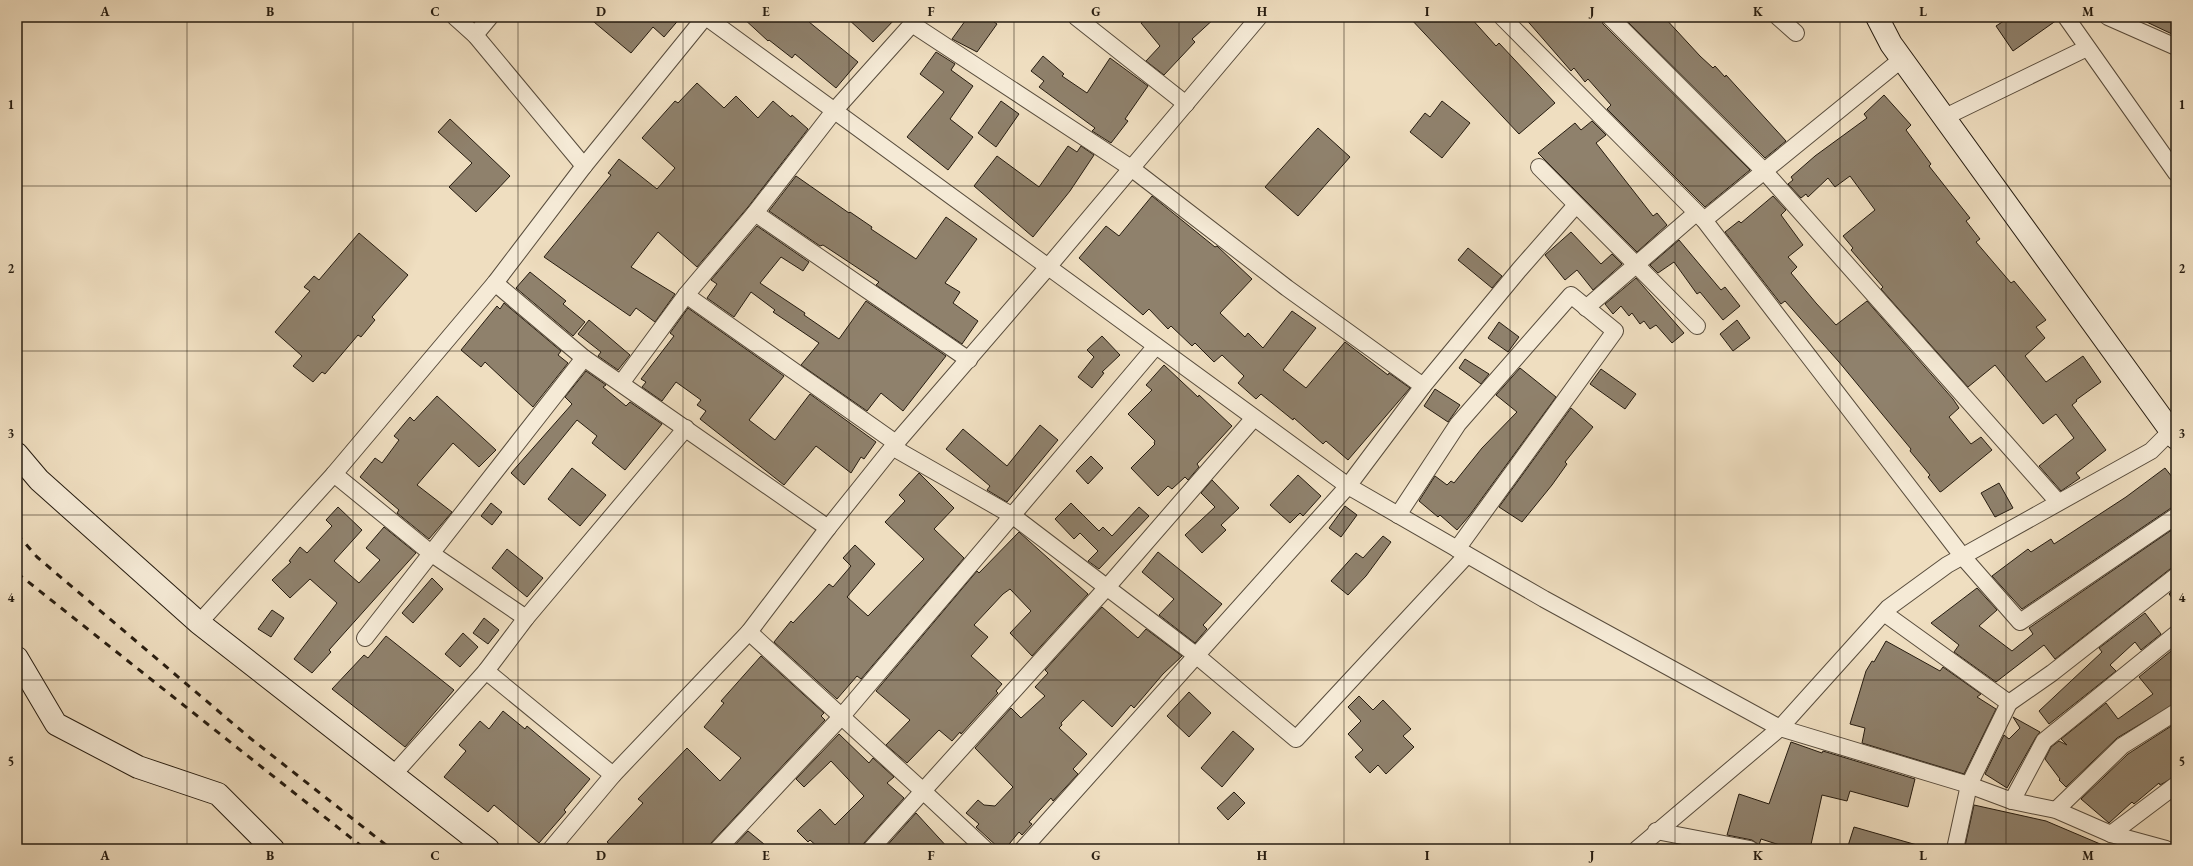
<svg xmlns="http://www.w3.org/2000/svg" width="2193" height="866" font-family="'EB Garamond',serif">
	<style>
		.building { fill: #8f816c; stroke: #261c10 }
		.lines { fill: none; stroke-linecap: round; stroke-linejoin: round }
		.street-casing { stroke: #584c3c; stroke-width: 18 }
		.secondary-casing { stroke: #261c10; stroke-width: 24 }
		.street { stroke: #f5ead6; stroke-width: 16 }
		.secondary { stroke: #f5ead6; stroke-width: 22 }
		.rail { stroke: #261c10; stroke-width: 3; stroke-dasharray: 7 7; stroke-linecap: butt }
		.grid { fill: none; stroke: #261c10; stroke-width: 1; stroke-opacity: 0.55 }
		.neatline { fill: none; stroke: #261c10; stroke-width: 1.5 }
		.grid-label { font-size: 13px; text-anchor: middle; font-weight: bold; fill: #261c10 }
	</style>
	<rect width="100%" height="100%" fill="#efdec0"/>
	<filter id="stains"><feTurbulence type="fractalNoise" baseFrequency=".005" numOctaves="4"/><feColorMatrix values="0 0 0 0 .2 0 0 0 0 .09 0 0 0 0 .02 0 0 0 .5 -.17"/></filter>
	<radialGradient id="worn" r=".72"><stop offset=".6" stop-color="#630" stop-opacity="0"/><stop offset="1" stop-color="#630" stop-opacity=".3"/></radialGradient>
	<g class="building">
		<path d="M 588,17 L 681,17 L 664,37 L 653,27 L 631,53 Z"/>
		<path d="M 742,17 L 803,17 L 858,62 L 836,88 L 795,54 L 792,58 L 769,40 L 768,41 Z"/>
		<path d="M 846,17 L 897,17 L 873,42 Z"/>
		<path d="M 968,17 L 987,17 L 997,24 L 977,52 L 952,39 Z"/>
		<path d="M 1149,17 L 1216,17 L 1192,39 L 1195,42 L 1164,75 L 1146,61 L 1160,46 L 1141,23 Z"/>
		<path d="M 1409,17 L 1470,17 L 1496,46 L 1499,43 L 1555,103 L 1519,134 Z"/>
		<path d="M 1524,17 L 1601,17 L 1603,24 L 1750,170 L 1705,207 L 1607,109 L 1611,105 L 1588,79 L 1585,82 L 1574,68 L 1571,71 Z"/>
		<path d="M 1623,17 L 1664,17 L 1700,56 L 1713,68 L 1715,66 L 1725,77 L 1726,75 L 1786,141 L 1765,158 Z"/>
		<path d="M 2010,17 L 2057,17 L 2057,20 L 2013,51 L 1996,26 Z"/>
		<path d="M 2136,17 L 2176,17 L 2176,25 L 2172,34 Z"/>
		<path d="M 936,52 L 955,64 L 951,70 L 973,86 L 950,119 L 973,137 L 948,170 L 907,137 L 944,92 L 920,74 Z"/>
		<path d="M 1043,56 L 1064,74 L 1062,76 L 1087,93 L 1110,58 L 1148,86 L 1125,119 L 1128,121 L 1111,143 L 1092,131 L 1095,128 L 1039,87 L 1044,81 L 1031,71 Z"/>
		<path d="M 697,83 L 724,108 L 736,96 L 758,118 L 773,101 L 791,117 L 792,115 L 808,129 L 748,207 L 697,267 L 658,232 L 631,267 L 675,294 L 655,322 L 636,308 L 630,316 L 544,257 L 611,175 L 608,173 L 619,159 L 657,189 L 675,168 L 642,138 L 675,101 L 678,103 Z"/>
		<path d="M 1884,95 L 1911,125 L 1906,130 L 1931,164 L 1929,166 L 1970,218 L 1966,221 L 1980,239 L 1976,242 L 2011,283 L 2014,281 L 2046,320 L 2036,327 L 2045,338 L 2025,356 L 2046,382 L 2083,356 L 2101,382 L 2076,400 L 2077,401 L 2072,405 L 2106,450 L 2076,473 L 2080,478 L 2061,491 L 2039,466 L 2074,438 L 2056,414 L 2043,424 L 1995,365 L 1968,387 L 1881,289 L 1883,287 L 1851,250 L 1853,248 L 1843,236 L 1875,210 L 1850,176 L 1835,187 L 1828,178 L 1808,197 L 1806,194 L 1801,198 L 1788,184 L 1793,180 L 1791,177 L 1815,156 L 1867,118 L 1864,114 Z"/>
		<path d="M 1001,101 L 1019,114 L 996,147 L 978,133 Z"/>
		<path d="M 1442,101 L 1470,123 L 1442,158 L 1410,132 L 1425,113 L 1430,117 Z"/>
		<path d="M 450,119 L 510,176 L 476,212 L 449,187 L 472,163 L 438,132 Z"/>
		<path d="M 1592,121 L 1606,135 L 1596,143 L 1653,216 L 1657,213 L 1667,225 L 1637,252 L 1538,153 L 1575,123 L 1581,130 Z"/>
		<path d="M 1318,128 L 1350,157 L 1298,216 L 1265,187 Z"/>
		<path d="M 1068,146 L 1077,152 L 1081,146 L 1094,155 L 1070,191 L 1033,237 L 974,186 L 997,156 L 1039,187 Z"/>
		<path d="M 796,176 L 849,213 L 850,212 L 872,227 L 871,229 L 916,259 L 946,217 L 977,239 L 945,283 L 960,292 L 953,303 L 978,321 L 962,344 L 876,285 L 879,282 L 823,245 L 820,246 L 769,211 Z"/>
		<path d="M 1152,196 L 1215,247 L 1217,246 L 1252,279 L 1220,313 L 1245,337 L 1248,333 L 1263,348 L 1292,311 L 1316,328 L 1283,370 L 1306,388 L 1345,342 L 1388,375 L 1389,373 L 1410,388 L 1348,460 L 1326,441 L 1323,444 L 1294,418 L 1293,420 L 1261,394 L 1256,399 L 1238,383 L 1244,376 L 1222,355 L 1214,362 L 1195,343 L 1192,346 L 1171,326 L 1168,329 L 1149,309 L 1143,315 L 1079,258 L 1106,226 L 1119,236 Z"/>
		<path d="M 1773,196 L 1786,210 L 1781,215 L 1803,245 L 1788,257 L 1797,267 L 1791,273 L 1816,303 L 1836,325 L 1867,301 L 1953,399 L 1959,408 L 1949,417 L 1971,444 L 1981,437 L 1992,450 L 1942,491 L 1940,492 L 1928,477 L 1930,475 L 1910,451 L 1911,449 L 1839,362 L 1785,301 L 1781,304 L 1725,232 L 1739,221 L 1741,223 Z"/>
		<path d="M 757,226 L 809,262 L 803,271 L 781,257 L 760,283 L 805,313 L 804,315 L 839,339 L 866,301 L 946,356 L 903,411 L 881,393 L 867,411 L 801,365 L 819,343 L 773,312 L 775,310 L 751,292 L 734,317 L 707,298 L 717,284 L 711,280 Z"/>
		<path d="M 1571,232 L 1601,264 L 1612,254 L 1622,264 L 1593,290 L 1577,270 L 1565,280 L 1545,255 Z"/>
		<path d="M 359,233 L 408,275 L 372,317 L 375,320 L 361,337 L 358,335 L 325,374 L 322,372 L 313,382 L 293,366 L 302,356 L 275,332 L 310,291 L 304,287 L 314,276 L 319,280 Z"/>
		<path d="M 1679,240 L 1721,290 L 1725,287 L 1740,306 L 1723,320 L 1700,292 L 1697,294 L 1674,262 L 1658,273 L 1650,265 Z"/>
		<path d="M 1468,248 L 1502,276 L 1492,288 L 1458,260 Z"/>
		<path d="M 530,272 L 566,301 L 563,304 L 585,322 L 573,336 L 516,288 Z"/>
		<path d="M 1636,278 L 1684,333 L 1672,343 L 1656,325 L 1650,329 L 1644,321 L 1640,324 L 1632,313 L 1629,316 L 1621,306 L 1613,314 L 1605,304 Z"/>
		<path d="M 504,303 L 561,351 L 558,355 L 568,363 L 533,407 L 485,362 L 481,367 L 461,350 L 497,306 L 500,309 Z"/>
		<path d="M 688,308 L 784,376 L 749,420 L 775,440 L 810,394 L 876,442 L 864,459 L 861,457 L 851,473 L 816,446 L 784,485 L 700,419 L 706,411 L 697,405 L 701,400 L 676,382 L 662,401 L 642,387 L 646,382 L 641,379 L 674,336 L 670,333 Z"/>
		<path d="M 589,320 L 630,355 L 618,370 L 598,356 L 601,352 L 578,334 Z"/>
		<path d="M 1737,320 L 1750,338 L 1733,351 L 1720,334 Z"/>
		<path d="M 1499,322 L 1519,337 L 1508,352 L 1488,338 Z"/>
		<path d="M 1102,336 L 1120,355 L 1102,372 L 1104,373 L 1092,388 L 1078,377 L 1094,357 L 1087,350 Z"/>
		<path d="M 1465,359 L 1489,374 L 1481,384 L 1459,368 Z"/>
		<path d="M 1164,365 L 1198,397 L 1199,395 L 1232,426 L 1197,464 L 1199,467 L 1188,480 L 1185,477 L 1172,489 L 1168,486 L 1158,496 L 1131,468 L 1155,444 L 1154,443 L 1155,441 L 1128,414 L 1152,390 L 1146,385 Z"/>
		<path d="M 1520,368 L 1556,397 L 1469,516 L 1457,530 L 1440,515 L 1438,517 L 1419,501 L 1435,476 L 1447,485 L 1451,481 L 1454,483 L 1482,448 L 1517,412 L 1496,395 Z"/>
		<path d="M 1601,369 L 1636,394 L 1625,409 L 1590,384 Z"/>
		<path d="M 586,371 L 606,385 L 603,387 L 626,406 L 630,402 L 662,424 L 625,470 L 592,443 L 597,436 L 577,420 L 524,485 L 511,473 L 572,404 L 565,397 Z"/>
		<path d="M 1435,389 L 1460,405 L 1448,422 L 1424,406 Z"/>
		<path d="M 437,396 L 496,450 L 479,467 L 453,443 L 417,485 L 452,512 L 429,539 L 397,513 L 399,510 L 360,477 L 375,458 L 382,463 L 399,440 L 394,436 L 410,417 L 414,421 Z"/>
		<path d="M 1571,408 L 1593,427 L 1565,462 L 1567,464 L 1552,485 L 1522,522 L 1499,507 Z"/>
		<path d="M 1040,425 L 1058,440 L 1007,502 L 987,490 L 990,486 L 946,449 L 963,429 L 1007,466 Z"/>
		<path d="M 1091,456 L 1103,468 L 1088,484 L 1076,471 Z"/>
		<path d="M 572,468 L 606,495 L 580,526 L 548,499 Z"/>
		<path d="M 2165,468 L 2176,482 L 2176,507 L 2171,508 L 2022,609 L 1992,576 L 2028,549 L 2031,552 L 2051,539 L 2054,544 L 2126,497 Z"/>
		<path d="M 919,473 L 954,508 L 934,529 L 964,558 L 861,679 L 857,676 L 837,699 L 774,642 L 791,621 L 793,623 L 829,584 L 833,587 L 851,566 L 843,558 L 855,545 L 875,564 L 847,597 L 868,616 L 924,559 L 885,522 L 905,501 L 899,495 Z"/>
		<path d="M 1298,475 L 1321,496 L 1303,516 L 1300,513 L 1290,523 L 1270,505 Z"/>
		<path d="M 1212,480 L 1239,508 L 1221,525 L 1226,530 L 1202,553 L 1185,535 L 1215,507 L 1201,493 Z"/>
		<path d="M 1999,483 L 2013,508 L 1995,517 L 1981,493 Z"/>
		<path d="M 491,503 L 502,512 L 492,525 L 481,516 Z"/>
		<path d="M 1071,503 L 1099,531 L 1103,527 L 1112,536 L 1139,507 L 1149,516 L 1099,569 L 1088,561 L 1098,551 L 1080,533 L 1074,539 L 1055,519 Z"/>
		<path d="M 1345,506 L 1357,515 L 1341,537 L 1329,528 Z"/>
		<path d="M 338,507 L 362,530 L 334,561 L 359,583 L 380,560 L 366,548 L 384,527 L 416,553 L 329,650 L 331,652 L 312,673 L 294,659 L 337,603 L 310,579 L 290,598 L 272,580 L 291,562 L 289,561 L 300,547 L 307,553 L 332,526 L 326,520 Z"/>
		<path d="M 2176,527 L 2176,567 L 2170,569 L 2055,659 L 2044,645 L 1996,682 L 1954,652 L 1959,645 L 1931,623 L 1977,588 L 1997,610 L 1979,626 L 2012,651 L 2033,634 L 2029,628 Z"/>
		<path d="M 1019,532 L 1088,594 L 1032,656 L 1010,633 L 1031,611 L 1010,589 L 1003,594 L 974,625 L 988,637 L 971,656 L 1002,684 L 996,691 L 998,693 L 961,734 L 960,732 L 952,741 L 939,730 L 907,763 L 886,745 L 910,720 L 876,691 L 977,571 L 979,573 Z"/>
		<path d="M 1383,536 L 1391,542 L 1366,576 L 1348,595 L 1331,581 L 1356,553 L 1363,558 Z"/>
		<path d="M 507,549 L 543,578 L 527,597 L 492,568 Z"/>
		<path d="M 1158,552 L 1222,604 L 1203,625 L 1207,629 L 1195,643 L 1159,615 L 1174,599 L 1142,572 Z"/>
		<path d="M 432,578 L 443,589 L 413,623 L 402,613 Z"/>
		<path d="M 2176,588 L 2176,603 L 2169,594 Z"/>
		<path d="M 1102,607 L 1138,638 L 1146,629 L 1182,656 L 1163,674 L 1134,708 L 1131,705 L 1112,727 L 1083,700 L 1061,723 L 1062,725 L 1059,728 L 1087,754 L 1073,769 L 1078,774 L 1053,801 L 1051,798 L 1029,822 L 1032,824 L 1022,835 L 1019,832 L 1005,849 L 1000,849 L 976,827 L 979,824 L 966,813 L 978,800 L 984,805 L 995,806 L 1013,787 L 975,748 L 1011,708 L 1021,718 L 1045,696 L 1035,687 L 1048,673 L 1045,670 Z"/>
		<path d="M 272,610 L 284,618 L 271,637 L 258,629 Z"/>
		<path d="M 2145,613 L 2161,634 L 2141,650 L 2135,642 L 2110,665 L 2116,671 L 2049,724 L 2039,711 L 2102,652 L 2099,648 Z"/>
		<path d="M 484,618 L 499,630 L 488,644 L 473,633 Z"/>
		<path d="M 463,633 L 478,647 L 460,667 L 445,654 Z"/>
		<path d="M 386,636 L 454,690 L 405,747 L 332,689 L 364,655 L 368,658 Z"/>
		<path d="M 1886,641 L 1940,671 L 1943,667 L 1981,694 L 1977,697 L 1996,709 L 1964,774 L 1862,743 L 1865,728 L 1850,724 L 1866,671 L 1872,661 L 1874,662 Z"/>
		<path d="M 2171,651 L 2176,658 L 2176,703 L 2117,738 L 2066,787 L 2059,780 L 2060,779 L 2045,759 L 2051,747 L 2059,741 L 2067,745 L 2061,739 L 2106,703 L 2118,719 L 2153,694 L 2139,677 Z"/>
		<path d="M 761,656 L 824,713 L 821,716 L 825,720 L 711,843 L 709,849 L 615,849 L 607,842 L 643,803 L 638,799 L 687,748 L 720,781 L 741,758 L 704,727 L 724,703 L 721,701 Z"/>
		<path d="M 1189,692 L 1211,713 L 1189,737 L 1167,716 Z"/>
		<path d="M 1359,696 L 1373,710 L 1383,700 L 1411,729 L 1403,736 L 1414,747 L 1386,774 L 1378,765 L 1370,773 L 1355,757 L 1363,750 L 1348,734 L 1361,721 L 1348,707 Z"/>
		<path d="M 503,711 L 525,729 L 527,726 L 590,779 L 564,810 L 566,812 L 539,843 L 494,805 L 488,812 L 444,777 L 466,751 L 459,745 L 480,721 L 489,729 Z"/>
		<path d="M 2013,717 L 2040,732 L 2036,737 L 2007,788 L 1985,774 L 2004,735 L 2009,739 L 2020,728 Z"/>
		<path d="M 2176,723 L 2176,776 L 2160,785 L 2159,783 L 2134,804 L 2132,802 L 2109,823 L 2081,799 L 2128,754 Z"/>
		<path d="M 1233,731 L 1254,749 L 1222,787 L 1201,768 Z"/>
		<path d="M 839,734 L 869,763 L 873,758 L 894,777 L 887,783 L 904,798 L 864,843 L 862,849 L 820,849 L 810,840 L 808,842 L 797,831 L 820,809 L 835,825 L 864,796 L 831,761 L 804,787 L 796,779 Z"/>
		<path d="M 1791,742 L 1822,753 L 1823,751 L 1915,779 L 1908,807 L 1850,791 L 1847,801 L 1822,795 L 1810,849 L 1792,849 L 1761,839 L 1759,845 L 1752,840 L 1727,835 L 1739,794 L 1769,804 Z"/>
		<path d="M 1234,792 L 1245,803 L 1228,820 L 1217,808 Z"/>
		<path d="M 1974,805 L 2046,821 L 2112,849 L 1976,849 L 1965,846 Z"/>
		<path d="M 916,813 L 949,849 L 884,849 Z"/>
		<path d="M 1854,827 L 1917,845 L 1917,849 L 1847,849 Z"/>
		<path d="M 748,831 L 770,849 L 731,849 Z"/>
	</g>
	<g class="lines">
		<g class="street-casing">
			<g id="street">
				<path d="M 455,17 L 475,35 L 584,166"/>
				<path d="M 706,17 L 1348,486 L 1544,599 L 1780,728 L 1969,785 L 2012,801 L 2056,810 L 2111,834 L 2166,849"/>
				<path d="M 1076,17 L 1186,104"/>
				<path d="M 1502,17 L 1704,220 L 1963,557 L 2020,622 L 2176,516"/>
				<path d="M 1610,17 L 1765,172 L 2058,502"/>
				<path d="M 1778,17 L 1796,33"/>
				<path d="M 2066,17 L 2176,173"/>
				<path d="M 2108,17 L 2176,47"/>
				<path d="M 475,35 L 490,17"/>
				<path d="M 1945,117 L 2087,48"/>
				<path d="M 1539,167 L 1697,326"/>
				<path d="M 755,213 L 969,360"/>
				<path d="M 1704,220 L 1902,59"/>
				<path d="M 495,283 L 584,358 L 828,528"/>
				<path d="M 686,295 L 896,443 L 899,451 L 1013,516 L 1197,656 L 1296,739 L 1467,555"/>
				<path d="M 1586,308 L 1696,213"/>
				<path d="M 622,382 L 686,295 L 755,213 L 834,111 L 912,24 L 1131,168 L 1287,288 L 1423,386 L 1519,270 L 1576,205"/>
				<path d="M 334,474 L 432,554 L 526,618"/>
				<path d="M 1398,515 L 1458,424 L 1571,295 L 1615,331 L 1457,549"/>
				<path d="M 1884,613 L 2009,703 L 2052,673 L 2176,576"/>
				<path d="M 199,623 L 334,474 L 495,283 L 584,166 L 705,17"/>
				<path d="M 749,632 L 923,791 L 1109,585 L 1254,418"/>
				<path d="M 365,638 L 584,358"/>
				<path d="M 486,671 L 613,775"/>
				<path d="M 394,774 L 486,671 L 526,618 L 686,428"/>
				<path d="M 2012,801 L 2044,741 L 2176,634"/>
				<path d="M 2056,810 L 2122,746 L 2176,712"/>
				<path d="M 1656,831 L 1750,849"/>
				<path d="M 2111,834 L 2176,785"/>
				<path d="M 551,849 L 613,775 L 749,632 L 828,528 L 896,443 L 1048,267 L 1259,17"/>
				<path d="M 718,849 L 842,716 L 1156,346"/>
				<path d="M 871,849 L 923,791 L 985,849"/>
				<path d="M 1023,849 L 1348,486 L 1423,386"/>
				<path d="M 1637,849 L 1780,728 L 1888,608 L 1947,565 L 2151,451 L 2176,426"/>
				<path d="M 1955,849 L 1969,785 L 2009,703"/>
			</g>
		</g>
		<g class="secondary-casing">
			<g id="secondary">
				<path d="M 1877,17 L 1891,44 L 2176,438"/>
				<path d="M 17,454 L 39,480 L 199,623 L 488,849"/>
				<path d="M 17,658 L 56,724 L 138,767 L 218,794 L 273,849"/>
			</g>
		</g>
		<use href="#street" class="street"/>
		<use href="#secondary" class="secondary"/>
		<g class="rail">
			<path d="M 17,534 L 37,557 L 250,738 L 391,849"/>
			<path d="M 17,573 L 365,849"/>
		</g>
	</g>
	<path class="grid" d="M 187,17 L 187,849M 353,17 L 353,849M 518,17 L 518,849M 683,17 L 683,849M 849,17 L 849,849M 1014,17 L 1014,849M 1179,17 L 1179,849M 1344,17 L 1344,849M 1510,17 L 1510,849M 1675,17 L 1675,849M 1840,17 L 1840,849M 2006,17 L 2006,849M 17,186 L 2176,186M 17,351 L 2176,351M 17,515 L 2176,515M 17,680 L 2176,680"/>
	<rect width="2193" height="866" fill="none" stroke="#efdec0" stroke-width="44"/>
	<rect x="22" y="22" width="2149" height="822" class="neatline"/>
	<g class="grid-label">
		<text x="105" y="16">A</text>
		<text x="270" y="16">B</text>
		<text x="435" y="16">C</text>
		<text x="601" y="16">D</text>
		<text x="766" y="16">E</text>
		<text x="931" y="16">F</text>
		<text x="1096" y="16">G</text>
		<text x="1262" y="16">H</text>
		<text x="1427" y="16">I</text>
		<text x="1592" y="16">J</text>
		<text x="1758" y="16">K</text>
		<text x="1923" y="16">L</text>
		<text x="2088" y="16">M</text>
		<text x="11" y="109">1</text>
		<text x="2182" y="109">1</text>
		<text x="11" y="273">2</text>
		<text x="2182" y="273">2</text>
		<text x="11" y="438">3</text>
		<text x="2182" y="438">3</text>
		<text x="11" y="602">4</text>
		<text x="2182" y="602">4</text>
		<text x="11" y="766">5</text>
		<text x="2182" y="766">5</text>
		<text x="105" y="860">A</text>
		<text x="270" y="860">B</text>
		<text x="435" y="860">C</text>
		<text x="601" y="860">D</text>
		<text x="766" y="860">E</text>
		<text x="931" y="860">F</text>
		<text x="1096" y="860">G</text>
		<text x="1262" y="860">H</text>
		<text x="1427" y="860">I</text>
		<text x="1592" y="860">J</text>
		<text x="1758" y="860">K</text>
		<text x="1923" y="860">L</text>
		<text x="2088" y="860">M</text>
	</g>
	<rect width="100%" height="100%" filter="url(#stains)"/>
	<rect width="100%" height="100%" fill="url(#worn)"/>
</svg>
